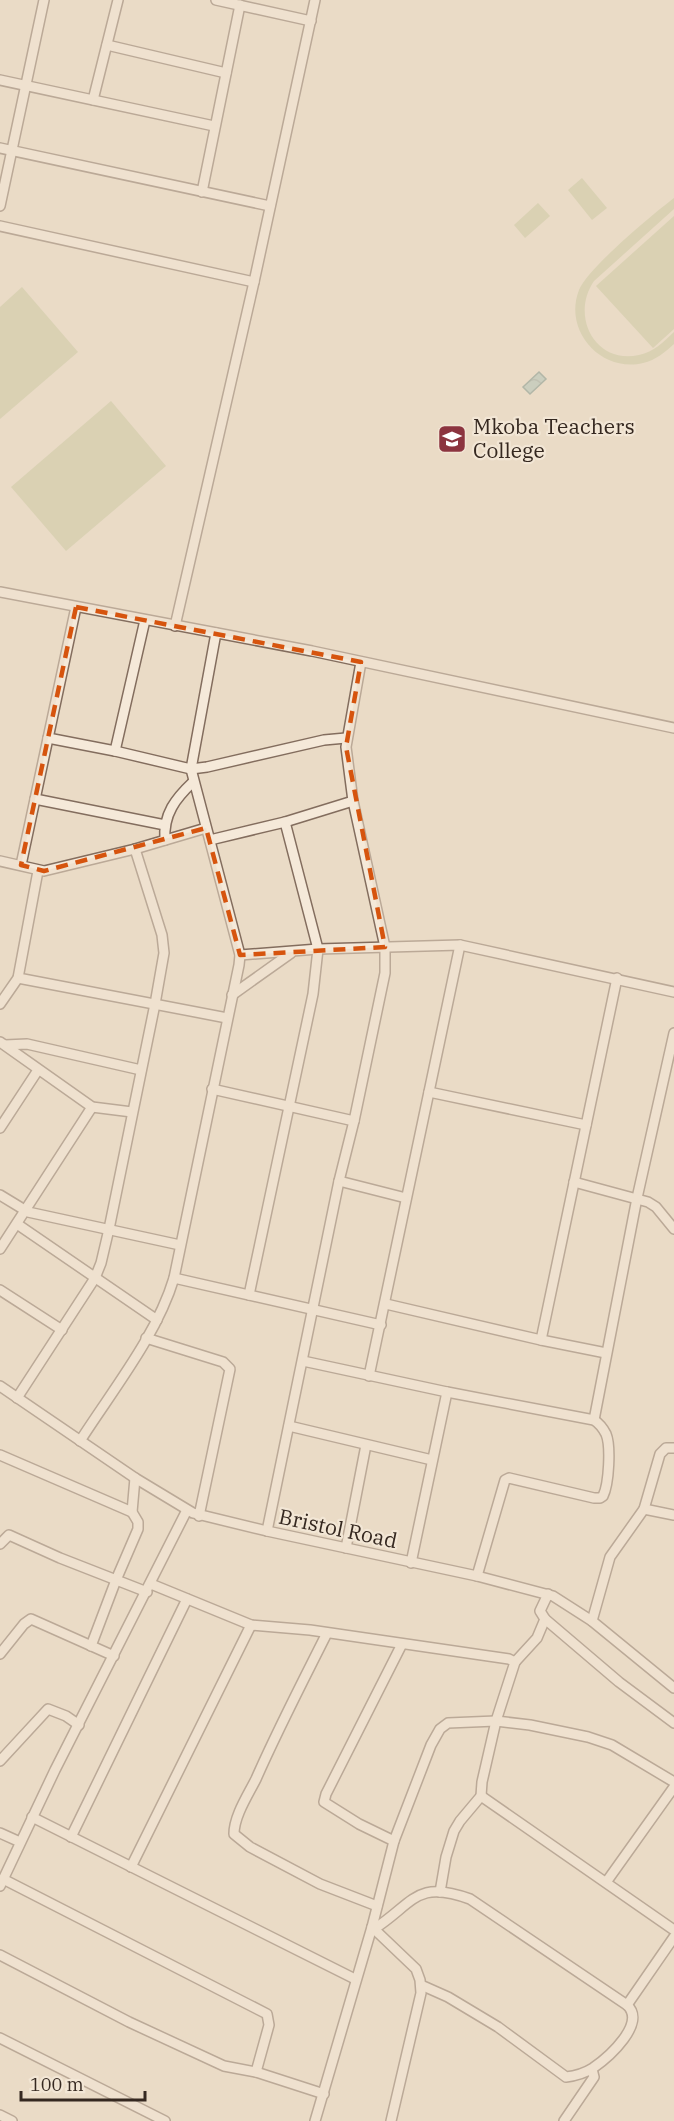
<svg xmlns="http://www.w3.org/2000/svg" width="674" height="2121" font-family="'IBM Plex Serif',serif">
	<style>
		.pitch { fill: #c7c69b }
		.water { fill: url(#water-waves); stroke: #6f8b81; stroke-width: 1.5 }
		.lines { fill: none; stroke-linecap: round; stroke-linejoin: round }
		.minor-casing { stroke: #836d5e; stroke-width: 12 }
		.minor { stroke: #f5e9d9; stroke-width: 9 }
		.marked { fill: none; stroke: #d6540e; stroke-width: 4.5; stroke-dasharray: 12 8; stroke-linejoin: round }
		.labels { text-anchor: middle; stroke-width: 4.5; stroke-linejoin: round; paint-order: stroke }
		.poi-label { font-size: 21px; fill: #352820; stroke: #f2e6d5; text-anchor: start }
		.street-label { font-size: 21px; fill: #352820; stroke: #f2e6d5 }
	</style>
	<defs>
		<pattern id="water-waves" width="16" height="10" patternUnits="userSpaceOnUse" patternTransform="scale(1.5)"><rect width="16" height="10" fill="#a7beb4"/><path d="M0 5q4-4 8 0t8 0" fill="none" stroke="#90a39a"/></pattern>
	</defs>
	<rect width="100%" height="100%" fill="#eadbc6"/>
	<g class="pitch">
		<path d="M 582,178 L 607,208 L 592,220 L 568,190 Z"/>
		<path d="M 674,198 L 674,209 L 594,281 C 570,316 595,365 639,355 C 654,352 663,342 674,332 L 674,344 C 665,352 656,360 643,363 C 601,373 563,331 579,290 C 587,269 653,214 674,198 Z"/>
		<path d="M 538,203 L 550,216 L 525,238 L 514,225 Z"/>
		<path d="M 674,216 L 674,329 L 653,348 L 596,286 Z"/>
		<path d="M 22,287 L 78,352 L 0,419 L 0,307 Z"/>
		<path d="M 111,401 L 166,466 L 66,551 L 11,487 Z"/>
	</g>
	<path class="water" d="M 539,372 L 546,379 L 530,394 L 523,387 Z"/>
	<g class="lines">
		<g class="minor-casing">
			<g id="minor">
				<path d="M 216,0 L 311,21"/>
				<path d="M 107,45 L 226,73"/>
				<path d="M 0,80 L 214,126"/>
				<path d="M 93,100 L 118,0"/>
				<path d="M 0,148 L 270,206"/>
				<path d="M 202,192 L 240,5"/>
				<path d="M 0,206 L 44,0"/>
				<path d="M 0,226 L 254,282"/>
				<path d="M 0,592 L 312,651 L 674,728"/>
				<path d="M 175,626 L 254,282 L 315,0"/>
				<path d="M 48,738 L 115,751 L 191,769 L 207,767 L 324,740 L 346,738"/>
				<path d="M 115,751 L 145,620"/>
				<path d="M 35,799 L 165,825"/>
				<path d="M 165,840 C 163,814 176,798 193,782"/>
				<path d="M 210,840 L 285,822 L 353,801"/>
				<path d="M 0,861 L 44,871 L 135,849 L 206,828"/>
				<path d="M 21,865 L 76,607"/>
				<path d="M 240,955 L 318,949 L 460,945 L 674,992"/>
				<path d="M 18,978 L 227,1018"/>
				<path d="M 232,995 L 291,953"/>
				<path d="M 0,1004 L 18,978 L 38,871"/>
				<path d="M 0,1042 L 92,1107 L 132,1112"/>
				<path d="M 5,1045 L 27,1044 L 141,1070"/>
				<path d="M 212,1089 L 354,1121"/>
				<path d="M 429,1092 L 586,1125"/>
				<path d="M 0,1128 L 38,1070"/>
				<path d="M 339,1181 L 406,1198"/>
				<path d="M 574,1182 L 648,1202 L 656,1207 L 674,1229"/>
				<path d="M 0,1195 L 28,1212 L 180,1245"/>
				<path d="M 17,1224 L 157,1320"/>
				<path d="M 0,1249 L 92,1107"/>
				<path d="M 174,1278 L 381,1325"/>
				<path d="M 0,1290 L 62,1330"/>
				<path d="M 249,1295 L 313,994 L 318,949 L 285,822"/>
				<path d="M 386,1304 L 541,1340 L 606,1353"/>
				<path d="M 146,1338 L 223,1362 L 230,1369 L 199,1516"/>
				<path d="M 541,1340 L 617,978"/>
				<path d="M 303,1361 L 447,1392 L 594,1420 C 600,1424 603,1428 606,1434 C 611,1446 609,1484 603,1496 L 600,1498 L 594,1498 L 509,1478 L 505,1480 L 477,1576"/>
				<path d="M 369,1376 L 460,945"/>
				<path d="M 0,1386 L 135,1478 L 193,1513 L 267,1531 L 477,1576 L 553,1596 L 592,1621 L 674,1688"/>
				<path d="M 17,1398 L 95,1278 L 101,1263 L 109,1229 L 155,1004 L 164,953 L 162,935 L 135,849"/>
				<path d="M 594,1420 L 637,1198 L 674,1033"/>
				<path d="M 289,1426 L 432,1460"/>
				<path d="M 80,1441 C 112,1391 157,1335 174,1278 L 239,965 L 240,955 L 191,769 L 216,633"/>
				<path d="M 0,1455 L 132,1512"/>
				<path d="M 644,1509 L 674,1515"/>
				<path d="M 267,1531 L 339,1181 L 354,1121 L 385,973 L 385,947 L 353,801 L 346,747 L 361,662"/>
				<path d="M 0,1544 L 9,1535 L 60,1558 L 147,1592"/>
				<path d="M 346,1548 L 366,1445"/>
				<path d="M 411,1563 L 447,1392"/>
				<path d="M 151,1584 L 251,1625 L 310,1630 L 509,1659 L 515,1662 L 496,1721 L 482,1782 L 481,1796 L 460,1821 L 454,1831 L 446,1857 L 440,1892"/>
				<path d="M 548,1594 L 540,1611 L 545,1619 L 619,1682 L 674,1723"/>
				<path d="M 592,1621 L 610,1557 L 644,1509 L 660,1454 L 666,1448 L 674,1448"/>
				<path d="M 327,1633 C 303,1681 278,1729 256,1779 C 248,1795 234,1816 234,1834 L 250,1847 L 320,1884 L 377,1906"/>
				<path d="M 91,1646 L 116,1580 L 138,1529 L 138,1522 L 132,1512 L 135,1478"/>
				<path d="M 0,1654 L 24,1624 L 31,1619 L 114,1656"/>
				<path d="M 515,1662 L 537,1638 L 545,1619"/>
				<path d="M 0,1761 L 48,1709 L 66,1716 L 79,1725"/>
				<path d="M 481,1796 L 674,1930"/>
				<path d="M 32,1817 L 355,1979"/>
				<path d="M 0,1833 L 20,1842"/>
				<path d="M 71,1837 L 187,1599"/>
				<path d="M 394,1841 L 359,1824 L 324,1802 L 326,1794 L 402,1644"/>
				<path d="M 131,1867 L 251,1625"/>
				<path d="M 3,1879 L 267,2014 L 269,2025 L 256,2072"/>
				<path d="M 607,1881 L 674,1787"/>
				<path d="M 0,1886 L 55,1770 L 187,1510"/>
				<path d="M 372,1927 L 416,1969 L 420,1980 L 421,1993 L 391,2121"/>
				<path d="M 374,1929 C 414,1903 416,1879 470,1899 L 627,2005 C 647,2023 609,2057 593,2068 C 585,2073 575,2076 566,2077 L 498,2027 L 448,1997 L 421,1985"/>
				<path d="M 0,1955 L 129,2022 L 224,2066 L 256,2072 L 324,2094"/>
				<path d="M 627,2005 L 674,1937"/>
				<path d="M 0,2038 L 165,2121"/>
				<path d="M 0,2115 L 12,2121"/>
				<path d="M 315,2121 L 372,1927 L 394,1841 L 431,1745 L 440,1729 L 448,1723 L 496,1721 L 530,1725 L 588,1737 L 612,1745 L 674,1782"/>
				<path d="M 564,2121 L 594,2077 L 592,2069"/>
			</g>
		</g>
		<use href="#minor" class="minor"/>
	</g>
	<path d="M0 0H674V2121H0ZM 76,607 L 361,662 L 346,747 L 385,947 L 240,955 L 206,828 L 44,871 L 21,865 Z" fill="#eadbc6" fill-opacity=".55" fill-rule="evenodd"/>
	<path class="marked" d="M 76,607 L 361,662 L 346,747 L 385,947 L 240,955 L 206,828 L 44,871 L 21,865 Z"/>
	<defs>
		<g id="university-square" transform="scale(1.5)"><rect x="-9" y="-9" width="18" height="18" rx="4" fill="#8c343f" stroke="#f2e6d5"/><path d="M0-5L7-2L0 1L-7-2ZM-4 1L0 2.5L4 1V4Q0 6-4 4Z" fill="#fff"/></g>
	</defs>
	<g fill-rule="evenodd">
		<use href="#university-square" x="452" y="439"/>
	</g>
	<g class="labels">
		<g class="poi-label">
			<text x="473" y="434">Mkoba Teachers<tspan x="473" dy="24">College</tspan></text>
		</g>
		<g class="street-label">
			<text transform="translate(338 1529) rotate(12)" y="7">Bristol Road</text>
		</g>
	</g>
	<path d="M21 2091v9h124v-9" fill="none" stroke="#352820" stroke-width="3"/>
	<text x="30" y="2091" font-size="18" fill="#352820" stroke="#f2e6d5" stroke-width="4.5" paint-order="stroke">100 m</text>
</svg>
